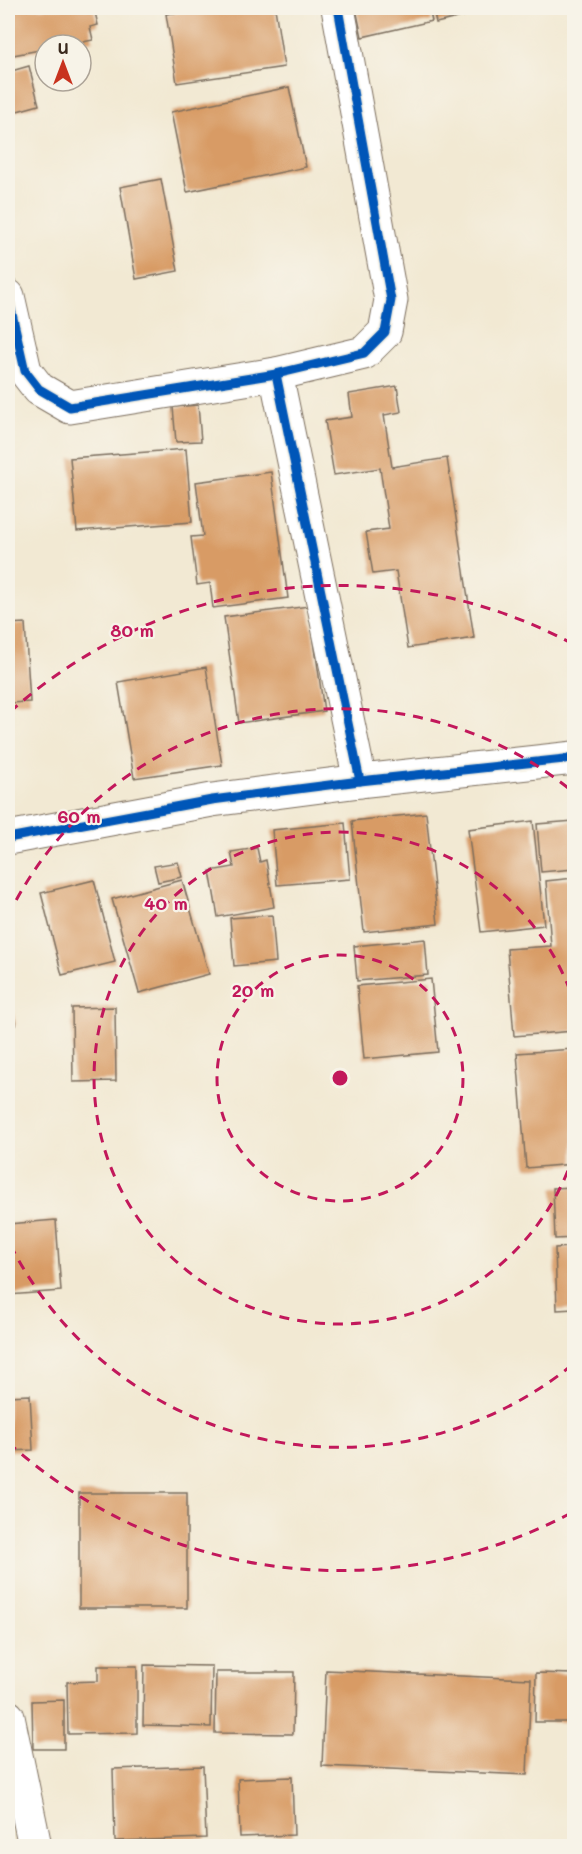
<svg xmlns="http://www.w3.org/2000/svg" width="582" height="1854" font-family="Mali,sans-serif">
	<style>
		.building { fill: #d89b65 }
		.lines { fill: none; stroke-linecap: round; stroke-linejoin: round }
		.street-casing { stroke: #7b6d5d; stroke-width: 35 }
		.street { stroke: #fff; stroke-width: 33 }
		.cycleway-casing { stroke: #f7f3e8; stroke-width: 13 }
		.cycleway { stroke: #0057b8; stroke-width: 9 }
		.ring { fill: none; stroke: #c2185b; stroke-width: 3; stroke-dasharray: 10 8 }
		.centre { fill: #c2185b; stroke: #f7f3e8; stroke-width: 3 }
		.ring-label { font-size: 18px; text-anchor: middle; font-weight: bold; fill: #c2185b; stroke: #f7f3e8; stroke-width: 4.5; stroke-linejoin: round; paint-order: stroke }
	</style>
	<rect width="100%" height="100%" fill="#f7f3e8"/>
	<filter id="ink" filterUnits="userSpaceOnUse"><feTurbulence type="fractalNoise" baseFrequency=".0167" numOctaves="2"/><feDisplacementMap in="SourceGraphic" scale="12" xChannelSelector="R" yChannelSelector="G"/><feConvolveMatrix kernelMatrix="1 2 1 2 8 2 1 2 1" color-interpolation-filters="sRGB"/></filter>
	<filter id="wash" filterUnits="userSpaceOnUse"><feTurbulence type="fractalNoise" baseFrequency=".008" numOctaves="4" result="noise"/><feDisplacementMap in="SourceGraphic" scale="24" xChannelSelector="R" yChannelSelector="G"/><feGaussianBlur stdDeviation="1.35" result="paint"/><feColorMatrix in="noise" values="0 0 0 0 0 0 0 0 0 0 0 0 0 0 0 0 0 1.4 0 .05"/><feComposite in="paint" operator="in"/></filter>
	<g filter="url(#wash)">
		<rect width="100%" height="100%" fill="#f2e9d3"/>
		<g id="blocks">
			<g class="building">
				<path d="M 8,8 L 94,8 L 98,25 L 90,27 L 93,40 L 68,45 L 45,45 L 45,49 L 8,56 Z"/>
				<path d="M 207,8 L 275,8 L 284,67 L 177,83 L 166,14 Z"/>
				<path d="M 363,8 L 429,8 L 432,21 L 362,37 L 356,9 Z"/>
				<path d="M 433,8 L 498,8 L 436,23 Z"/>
				<path d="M 29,66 L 39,105 L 10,113 L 8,104 L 8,72 Z"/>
				<path d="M 289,87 L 306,167 L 187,192 L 171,112 Z"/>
				<path d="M 161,179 L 178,271 L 136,279 L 120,187 Z"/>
				<path d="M 397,386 L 401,412 L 384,415 L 392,467 L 447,458 L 474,638 L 408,648 L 396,571 L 373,574 L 366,532 L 389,529 L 380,468 L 334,475 L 325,421 L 352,417 L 349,394 Z"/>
				<path d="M 198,405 L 201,441 L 176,442 L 173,407 Z"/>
				<path d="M 186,449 L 192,522 L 77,531 L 70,458 Z"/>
				<path d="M 271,472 L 288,598 L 213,608 L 210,583 L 197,585 L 191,537 L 203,536 L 196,482 Z"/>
				<path d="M 309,606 L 324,711 L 239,723 L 224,617 Z"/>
				<path d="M 25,623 L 30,702 L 8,703 L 8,624 Z"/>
				<path d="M 206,667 L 222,765 L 134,778 L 118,682 Z"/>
				<path d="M 426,813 L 438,924 L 364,932 L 352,821 Z"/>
				<path d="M 533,821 L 544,925 L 481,932 L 468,829 Z"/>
				<path d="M 574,821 L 574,869 L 541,872 L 537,824 Z"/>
				<path d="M 345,823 L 350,879 L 277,885 L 272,830 Z"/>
				<path d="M 257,848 L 260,862 L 266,860 L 274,907 L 218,917 L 210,871 L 234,867 L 231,852 Z"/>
				<path d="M 178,862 L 182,877 L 158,882 L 154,866 Z"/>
				<path d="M 574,878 L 574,1031 L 514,1036 L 507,949 L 551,946 L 546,881 Z"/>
				<path d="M 94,880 L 115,962 L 62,975 L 41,893 Z"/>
				<path d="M 182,880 L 209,974 L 139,993 L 112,899 Z"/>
				<path d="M 272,915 L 276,962 L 234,966 L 230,918 Z"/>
				<path d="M 425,939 L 428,975 L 357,981 L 354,946 Z"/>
				<path d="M 431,979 L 438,1052 L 364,1059 L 357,986 Z"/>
				<path d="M 8,993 L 16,1025 L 8,1027 Z"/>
				<path d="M 115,1007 L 116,1081 L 73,1082 L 72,1008 Z"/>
				<path d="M 574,1049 L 574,1164 L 526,1168 L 517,1053 Z"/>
				<path d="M 574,1187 L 574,1238 L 555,1239 L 553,1188 Z"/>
				<path d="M 56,1220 L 61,1291 L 8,1295 L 8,1224 Z"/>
				<path d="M 574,1247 L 574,1309 L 557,1310 L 555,1248 Z"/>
				<path d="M 30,1395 L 33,1450 L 8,1451 L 8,1396 Z"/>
				<rect x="79" y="1493" width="108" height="115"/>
				<path d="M 144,1665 L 212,1666 L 211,1727 L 143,1725 Z"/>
				<path d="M 98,1666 L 137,1666 L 137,1733 L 68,1734 L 67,1682 L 98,1681 Z"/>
				<path d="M 326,1670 L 531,1679 L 527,1775 L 322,1766 Z"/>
				<path d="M 216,1672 L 294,1672 L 293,1734 L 215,1733 Z"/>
				<path d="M 536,1673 L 574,1674 L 574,1722 L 535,1722 Z"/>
				<path d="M 64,1700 L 64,1749 L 33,1749 L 32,1701 Z"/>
				<path d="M 203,1766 L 206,1838 L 115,1841 L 113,1769 Z"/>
				<path d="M 292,1777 L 294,1835 L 240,1837 L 238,1779 Z"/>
			</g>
		</g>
	</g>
	<g filter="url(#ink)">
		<use href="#blocks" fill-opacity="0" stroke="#7b6d5d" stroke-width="1.5"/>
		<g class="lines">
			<g class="street-casing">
				<g id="street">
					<path d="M 8,296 L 25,371 L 39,389 L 70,407 L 276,374 L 360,781"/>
					<path d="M 276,374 L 364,353 L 385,332 L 391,300 L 338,8"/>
					<path d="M 8,838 L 212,800 L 360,781 L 574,758"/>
					<path d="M 8,1717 L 35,1846"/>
				</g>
			</g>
			<use href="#street" class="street"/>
			<g class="cycleway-casing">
				<g id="cycleway">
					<path d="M 8,296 L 25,371 L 39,389 L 70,407 L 276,374 L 360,781"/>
					<path d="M 276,374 L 364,353 L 385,332 L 391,300 L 338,8"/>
					<path d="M 8,838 L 212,800 L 360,781 L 574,758"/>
				</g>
			</g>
			<use href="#cycleway" class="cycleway"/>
		</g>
	</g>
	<g class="ring">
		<circle cx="340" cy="1078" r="123"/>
		<path d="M574 1154A246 246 0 1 1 574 1002"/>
		<path d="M572 1365A369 369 0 0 1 8 1240M8 916A369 369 0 0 1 572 791"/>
		<path d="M571 1513A493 493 0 0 1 10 1444M10 712A493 493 0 0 1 571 643"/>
	</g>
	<circle cx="340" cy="1078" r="9" class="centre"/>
	<g class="ring-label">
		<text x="132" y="637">80 m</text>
		<text x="79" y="823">60 m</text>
		<text x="166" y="910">40 m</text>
		<text x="253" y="997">20 m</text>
	</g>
	<rect width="582" height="1854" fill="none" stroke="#f7f3e8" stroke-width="30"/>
	<g transform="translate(63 63)"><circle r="28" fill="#f7f3e8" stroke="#aca397" stroke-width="1.5"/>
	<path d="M0-4.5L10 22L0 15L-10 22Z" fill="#c8321e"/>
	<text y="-9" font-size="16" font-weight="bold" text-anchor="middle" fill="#3b2a1e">U</text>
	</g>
</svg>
